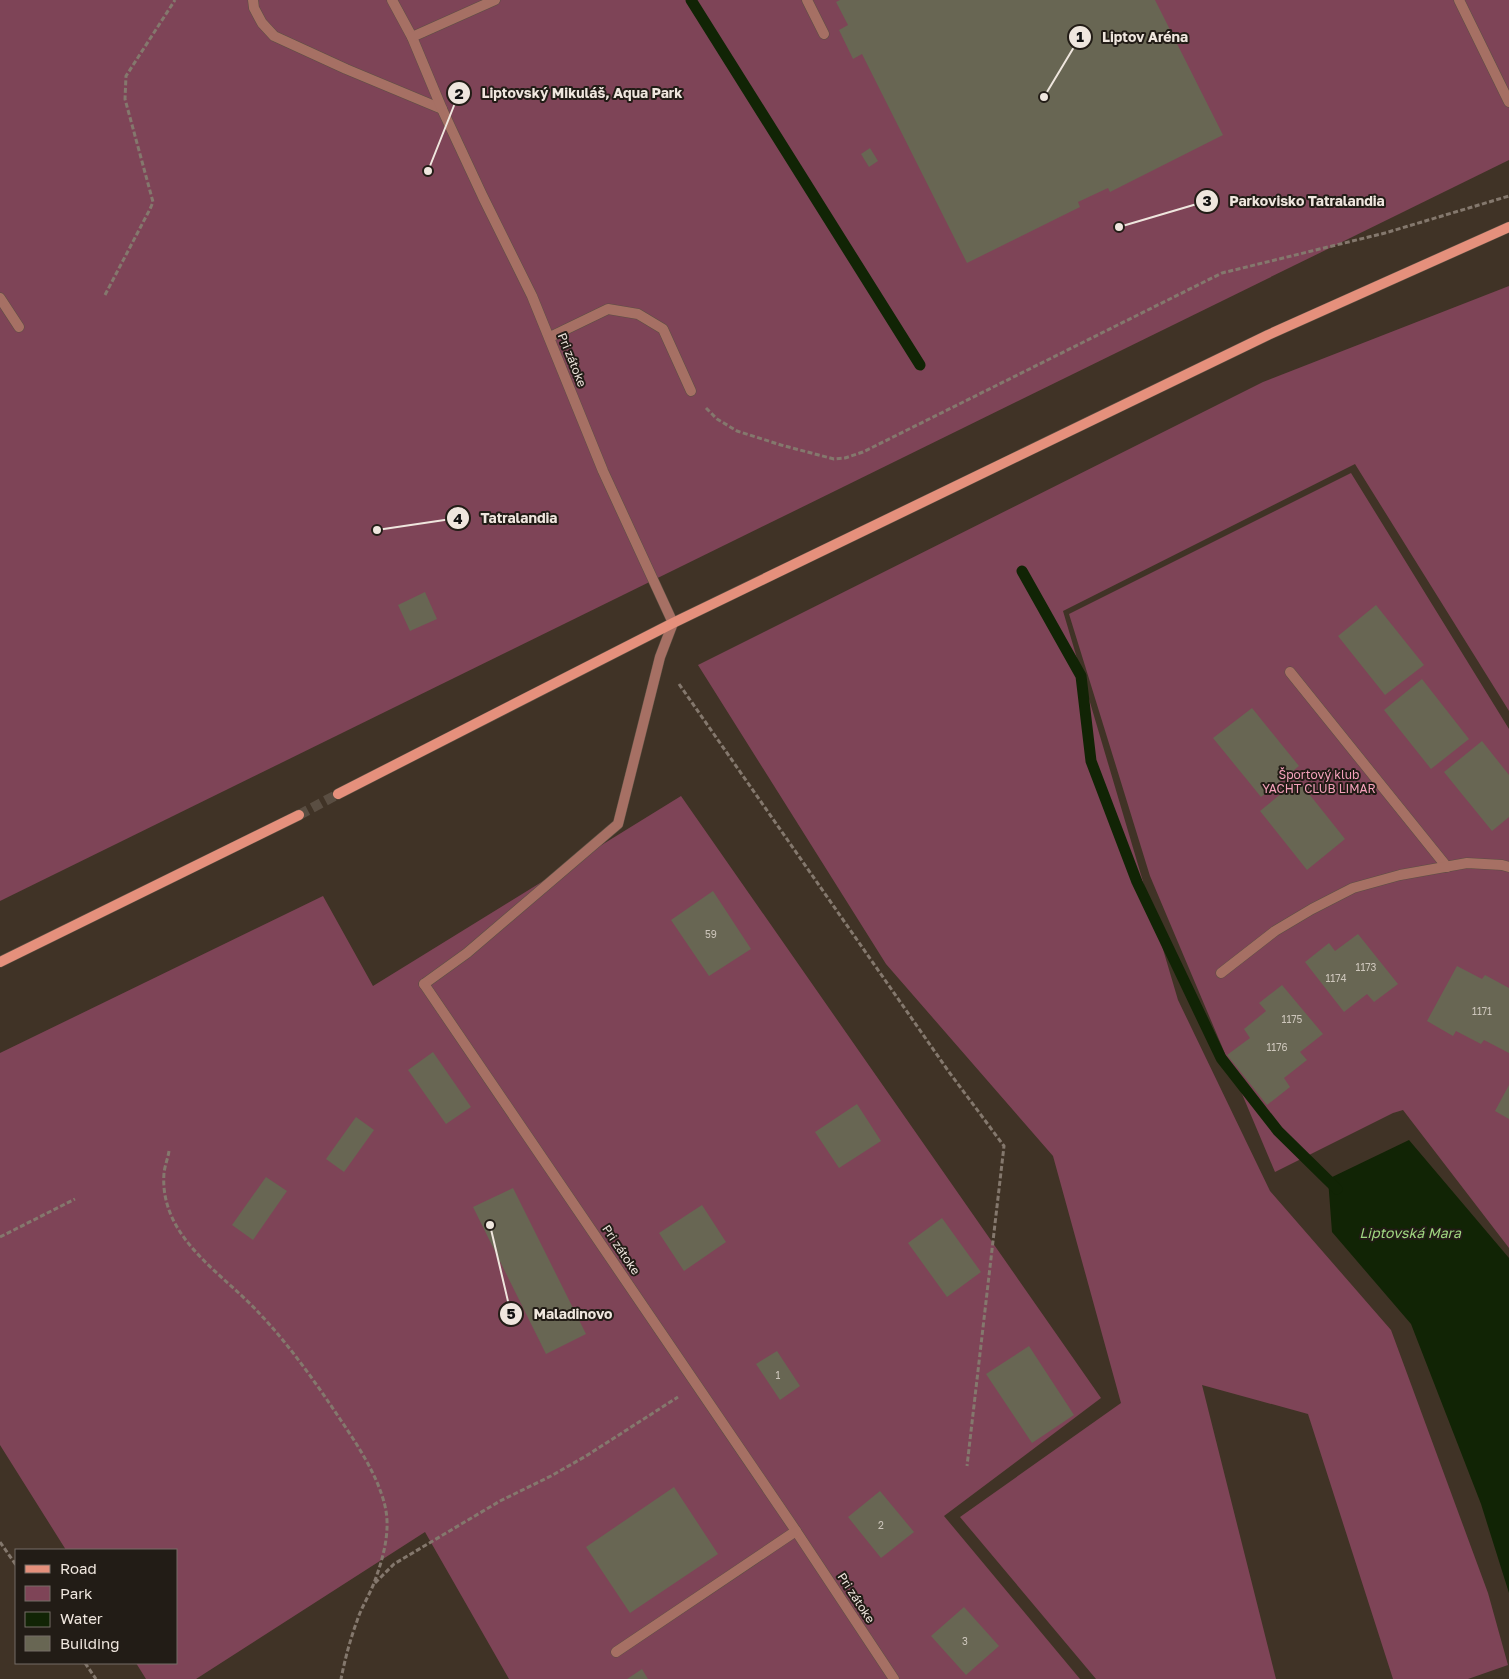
<svg xmlns="http://www.w3.org/2000/svg" width="1509" height="1679" font-family="'Golos Text',sans-serif">
	<style>
		.green { fill: #7e4457 }
		.water { fill: #112405 }
		.lines { fill: none; stroke-linecap: round; stroke-linejoin: round }
		.stream { stroke: #112405; stroke-width: 11 }
		.building { fill: #686653 }
		.secondary-tunnel { stroke: #5a4e42; stroke-width: 10; stroke-dasharray: 10 5; stroke-linecap: butt }
		.lane-casing { stroke: #5c5043; stroke-width: 11 }
		.street-casing { stroke: #5c5043; stroke-width: 11 }
		.secondary-casing { stroke: #5c5043; stroke-width: 11 }
		.path { stroke: #84786d; stroke-width: 3; stroke-dasharray: 5 2.5; stroke-linecap: butt }
		.lane { stroke: #a67064; stroke-width: 10 }
		.street { stroke: #a67064; stroke-width: 10 }
		.secondary { stroke: #e5907c; stroke-width: 10 }
		.labels { text-anchor: middle; stroke-width: 4; stroke-linejoin: round; paint-order: stroke }
		.number-label { font-size: 10px; fill: #cdc6bb }
		.street-label { font-size: 12px; fill: #efe6de; stroke: #221c16 }
		.park-label { font-size: 12px; fill: #f5a2bb; stroke: #221c16 }
		.water-label { font-size: 14px; font-style: italic; fill: #a0d781; stroke: #221c16 }
		.leader { fill: none; stroke: #efe6de; stroke-width: 2 }
		.callout-dot { fill: #efe6de; stroke: #221c16; stroke-width: 2 }
		.mark-label { font-size: 15px; text-anchor: middle; font-weight: bold; fill: #111 }
		.callout-label { font-size: 14px; text-anchor: middle; font-weight: bold; fill: #efe6de; stroke: #221c16; stroke-width: 4; stroke-linejoin: round; paint-order: stroke }
	</style>
	<rect width="100%" height="100%" fill="#403326"/>
	<g class="green">
		<path d="M 0,0 L 1509,0 L 1509,160 L 0,901 Z"/>
		<path d="M 1509,286 L 1509,711 L 1355,464 L 1063,611 L 1178,1000 L 1270,1191 L 1391,1330 L 1488,1593 L 1508,1665 L 1468,1679 L 1393,1679 L 1308,1414 L 1202,1385 L 1276,1679 L 1096,1679 L 960,1517 L 1121,1403 L 1053,1156 L 886,964 L 698,665 L 1263,382 Z"/>
		<path d="M 1351,473 L 1509,729 L 1509,1248 L 1403,1110 L 1393,1113 L 1275,1172 L 1150,876 L 1069,614 Z"/>
		<path d="M 681,796 L 1101,1398 L 944,1516 L 1080,1679 L 509,1679 L 425,1532 L 196,1679 L 146,1679 L 136,1663 L 176,1663 L 176,1550 L 66,1550 L 0,1445 L 0,1053 L 323,896 L 373,986 Z"/>
	</g>
	<path class="water" d="M 1409,1140 L 1509,1258 L 1509,1593 L 1481,1504 L 1411,1324 L 1332,1232 L 1328,1179 Z"/>
	<g class="lines">
		<g class="stream">
			<path d="M 691,0 L 920,365"/>
			<path d="M 1022,571 L 1081,676 L 1091,761 L 1137,882 L 1221,1058 L 1278,1131 L 1337,1189"/>
		</g>
	</g>
	<g class="building">
		<path d="M 840,0 L 1155,0 L 1223,135 L 1110,192 L 1108,188 L 1078,202 L 1080,207 L 967,263 L 862,54 L 853,59 L 839,30 L 848,25 L 836,2 Z"/>
		<path d="M 870,148 L 878,161 L 869,167 L 861,154 Z"/>
		<path d="M 425,592 L 437,619 L 410,631 L 398,605 Z"/>
		<path d="M 1376,605 L 1424,665 L 1385,695 L 1338,636 Z"/>
		<path d="M 1422,679 L 1469,739 L 1431,769 L 1384,710 Z"/>
		<path d="M 1252,708 L 1299,766 L 1261,797 L 1213,738 Z"/>
		<path d="M 1482,741 L 1509,775 L 1509,817 L 1492,831 L 1444,772 Z"/>
		<path d="M 1298,780 L 1345,839 L 1307,870 L 1260,811 Z"/>
		<path d="M 713,891 L 751,949 L 709,976 L 671,920 Z"/>
		<path d="M 1358,934 L 1398,984 L 1374,1002 L 1367,994 L 1344,1012 L 1305,962 L 1329,943 L 1335,951 Z"/>
		<path d="M 1457,966 L 1482,979 L 1485,975 L 1509,988 L 1509,1053 L 1484,1040 L 1481,1044 L 1456,1031 L 1453,1036 L 1427,1021 Z"/>
		<path d="M 1282,985 L 1323,1034 L 1300,1052 L 1307,1060 L 1284,1078 L 1290,1087 L 1267,1105 L 1227,1055 L 1250,1038 L 1244,1029 L 1266,1011 L 1259,1003 Z"/>
		<path d="M 433,1052 L 471,1107 L 446,1124 L 408,1070 Z"/>
		<path d="M 1509,1085 L 1509,1119 L 1495,1111 Z"/>
		<path d="M 857,1104 L 881,1141 L 839,1168 L 815,1132 Z"/>
		<path d="M 356,1117 L 374,1130 L 344,1172 L 326,1159 Z"/>
		<path d="M 266,1177 L 287,1191 L 253,1240 L 232,1225 Z"/>
		<path d="M 513,1188 L 586,1334 L 546,1354 L 473,1207 Z"/>
		<path d="M 702,1205 L 726,1242 L 684,1271 L 659,1233 Z"/>
		<path d="M 942,1218 L 981,1272 L 947,1297 L 908,1243 Z"/>
		<path d="M 1029,1346 L 1074,1415 L 1032,1443 L 986,1374 Z"/>
		<path d="M 777,1351 L 800,1386 L 780,1400 L 756,1364 Z"/>
		<path d="M 674,1487 L 718,1554 L 630,1613 L 586,1547 Z"/>
		<path d="M 880,1491 L 914,1532 L 881,1558 L 848,1517 Z"/>
		<path d="M 964,1607 L 999,1646 L 966,1675 L 931,1636 Z"/>
		<path d="M 642,1669 L 648,1679 L 627,1679 Z"/>
	</g>
	<g class="lines">
		<path class="secondary-tunnel" d="M 299,815 L 338,794"/>
		<g class="lane-casing">
			<g id="lane">
				<path d="M 253,0 L 254,8 L 262,23 L 274,36 L 346,69 L 442,109"/>
				<path d="M 392,0 L 412,37 L 442,109 L 483,197 L 532,296 L 603,471 L 673,623 L 660,657 L 618,824 L 467,953 L 424,984"/>
				<path d="M 807,0 L 824,34"/>
				<path d="M 412,37 L 495,0"/>
				<path d="M 0,298 L 19,327"/>
				<path d="M 550,337 L 608,309 L 638,314 L 663,329 L 691,391"/>
				<path d="M 1290,672 L 1447,867"/>
				<path d="M 1221,973 L 1275,931 L 1312,909 L 1353,888 L 1400,875 L 1467,863 L 1502,865 L 1509,867"/>
			</g>
		</g>
		<g class="street-casing">
			<g id="street">
				<path d="M 1459,0 L 1509,102"/>
				<path d="M 424,984 L 796,1531 L 894,1679"/>
				<path d="M 616,1652 L 796,1531"/>
			</g>
		</g>
		<g class="secondary-casing">
			<g id="secondary">
				<path d="M 338,794 L 673,623 L 1268,335 L 1509,227"/>
				<path d="M 0,962 L 299,815"/>
			</g>
		</g>
		<g class="path">
			<path d="M 105,295 L 150,209 L 153,202 L 125,99 L 126,76 L 175,0"/>
			<path d="M 706,408 L 717,419 L 737,431 L 781,445 L 834,459 L 845,458 L 863,452 L 1222,273 L 1385,233 L 1509,196"/>
			<path d="M 679,684 L 949,1072 L 1004,1146 L 967,1466"/>
			<path d="M 169,1151 C 168,1158 165,1165 164,1173 C 159,1238 223,1273 260,1314 C 290,1346 316,1383 340,1419 C 357,1444 378,1476 385,1506 C 391,1531 383,1559 374,1583 C 369,1596 361,1608 357,1621 C 350,1640 345,1659 341,1679"/>
			<path d="M 0,1237 L 75,1199"/>
			<path d="M 0,1542 L 16,1565"/>
			<path d="M 375,1583 L 394,1564 L 500,1501 L 551,1476 L 586,1456 L 678,1397"/>
			<path d="M 85,1663 L 96,1679"/>
		</g>
		<use href="#lane" class="lane"/>
		<use href="#street" class="street"/>
		<use href="#secondary" class="secondary"/>
	</g>
	<g class="labels">
		<g class="number-label">
			<text x="711" y="938">59</text>
			<text x="1366" y="971">1173</text>
			<text x="1336" y="982">1174</text>
			<text x="1482" y="1015">1171</text>
			<text x="1292" y="1023">1175</text>
			<text x="1277" y="1051">1176</text>
			<text x="778" y="1379">1</text>
			<text x="881" y="1529">2</text>
			<text x="965" y="1645">3</text>
		</g>
		<g class="street-label">
			<text transform="translate(572 360) rotate(68)" y="4">Pri zátoke</text>
			<text transform="translate(621 1250) rotate(56)" y="4">Pri zátoke</text>
			<text transform="translate(856 1598) rotate(57)" y="4">Pri zátoke</text>
		</g>
		<g class="park-label">
			<text x="1319" y="779">Športový klub<tspan x="1319" dy="14">YACHT CLUB LIMAR</tspan></text>
		</g>
		<g class="water-label">
			<text x="1410" y="1238">Liptovská Mara</text>
		</g>
	</g>
	<path class="leader" d="M1044 97L1080 37M428 171L459 93M1119 227L1207 201M377 530L458 518M490 1225L511 1314"/>
	<g class="callout-dot">
		<circle cx="1044" cy="97" r="5"/>
		<circle cx="428" cy="171" r="5"/>
		<circle cx="1119" cy="227" r="5"/>
		<circle cx="377" cy="530" r="5"/>
		<circle cx="490" cy="1225" r="5"/>
		<circle cx="1080" cy="37" r="12"/>
		<circle cx="459" cy="93" r="12"/>
		<circle cx="1207" cy="201" r="12"/>
		<circle cx="458" cy="518" r="12"/>
		<circle cx="511" cy="1314" r="12"/>
	</g>
	<g class="mark-label">
		<text x="1080" y="42">1</text>
		<text x="459" y="99">2</text>
		<text x="1207" y="206">3</text>
		<text x="458" y="524">4</text>
		<text x="511" y="1319">5</text>
	</g>
	<g class="callout-label">
		<text x="1145" y="42">Liptov Aréna</text>
		<text x="582" y="98">Liptovský Mikuláš, Aqua Park</text>
		<text x="1307" y="206">Parkovisko Tatralandia</text>
		<text x="519" y="523">Tatralandia</text>
		<text x="573" y="1319">Maladinovo</text>
	</g>
	<rect x="15" y="1549" width="162" height="115" fill="#221c16" stroke="#746d66"/>
	<rect x="25" y="1565" width="25" height="8" fill="#e5907c" stroke="#746d66"/>
	<text x="60" y="1574" font-size="15" fill="#efe6de">Road</text>
	<rect x="25" y="1586" width="25" height="15" fill="#7e4457" stroke="#746d66"/>
	<text x="60" y="1599" font-size="15" fill="#efe6de">Park</text>
	<rect x="25" y="1612" width="25" height="15" fill="#112405" stroke="#746d66"/>
	<text x="60" y="1624" font-size="15" fill="#efe6de">Water</text>
	<rect x="25" y="1636" width="25" height="15" fill="#686653" stroke="#746d66"/>
	<text x="60" y="1649" font-size="15" fill="#efe6de">Building</text>
</svg>
